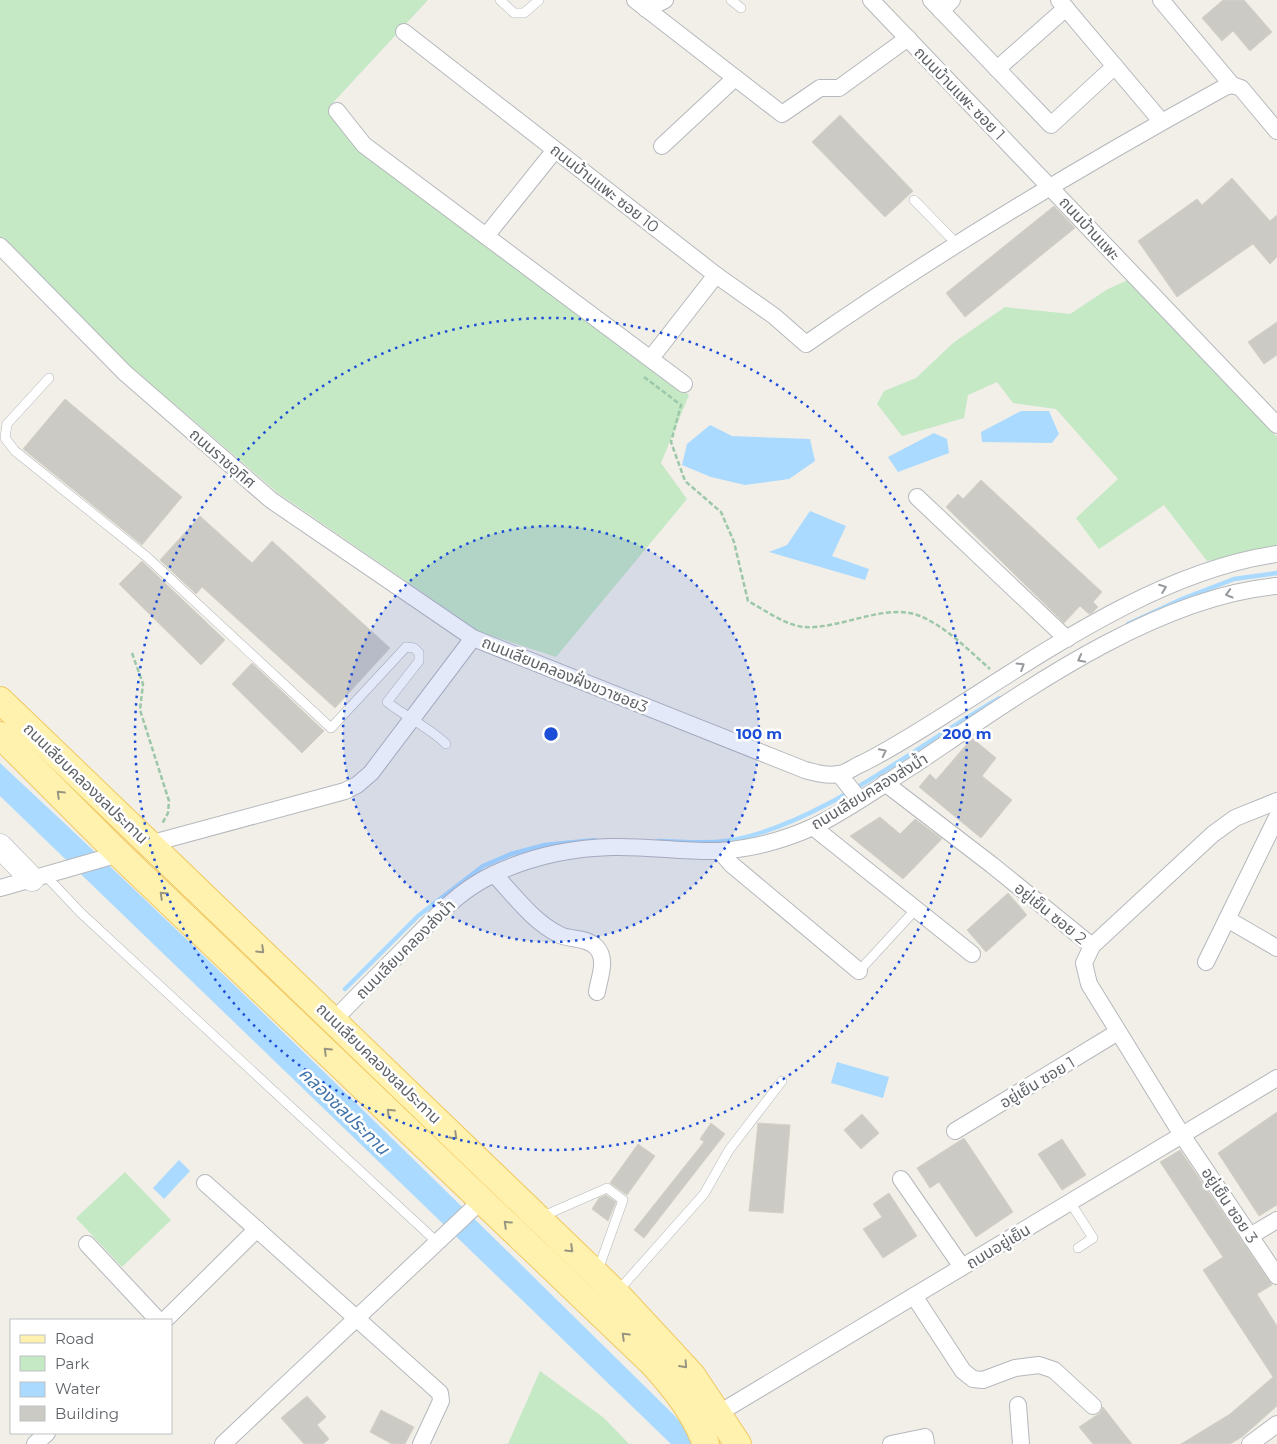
<svg xmlns="http://www.w3.org/2000/svg" width="1277" height="1444" font-family="Montserrat,'Noto Sans Thai',sans-serif">
	<style>
		.green { fill: #c5e8c5 }
		.water { fill: #aadaff }
		.lines { fill: none; stroke-linecap: round; stroke-linejoin: round }
		.stream { stroke: #aadaff; stroke-width: 4.5 }
		.building { fill: #cccac5; stroke: #d6d1c6 }
		.service-casing { stroke: #b5b8bc; stroke-width: 10 }
		.minor-casing { stroke: #b5b8bc; stroke-width: 18 }
		.secondary-casing { stroke: #b6babf; stroke-width: 25 }
		.primary-casing { stroke: #f2c960; stroke-width: 28 }
		.path { stroke: #9cc7a9; stroke-width: 2.5; stroke-dasharray: 5 2.5; stroke-linecap: butt }
		.service { stroke: #fff; stroke-width: 9 }
		.minor { stroke: #fff; stroke-width: 16 }
		.secondary { stroke: #fff; stroke-width: 24 }
		.primary { stroke: #fff2af; stroke-width: 26 }
		.oneway { stroke: #979a9d }
		.oneway2 { stroke: #979581 }
		.ring { fill: none; stroke: #1d4ed8; stroke-width: 2.5; stroke-dasharray: 2.5 5 }
		.labels { text-anchor: middle; stroke-width: 5; stroke-linejoin: round; paint-order: stroke }
		.street-label { font-size: 16px; fill: #5f6368; stroke: #fff }
		.water-label { font-size: 18px; font-style: italic; fill: #4174aa; stroke: #fff }
		.centre { fill: #1d4ed8; stroke: #fff; stroke-width: 2.5 }
		.ring-label { font-size: 15px; text-anchor: middle; font-weight: bold; fill: #1d4ed8; stroke: #fff; stroke-width: 5; stroke-linejoin: round; paint-order: stroke }
	</style>
	<rect width="100%" height="100%" fill="#f1efe8"/>
	<g class="green">
		<path d="M 0,0 L 428,0 L 329,107 L 369,158 L 689,395 L 661,463 L 687,499 L 556,657 L 480,632 L 278,493 L 123,360 L 0,237 Z"/>
		<path d="M 1128,280 L 1277,437 L 1277,549 L 1207,561 L 1164,505 L 1099,549 L 1076,518 L 1118,479 L 1056,409 L 1013,403 L 997,382 L 968,395 L 964,418 L 902,436 L 877,404 L 884,391 L 916,378 L 953,343 L 1005,307 L 1070,314 L 1108,289 Z"/>
		<path d="M 125,1172 L 171,1220 L 122,1267 L 76,1218 Z"/>
		<path d="M 540,1371 L 604,1418 L 629,1444 L 508,1444 Z"/>
	</g>
	<g class="water">
		<path d="M 1021,411 L 1049,411 L 1059,434 L 1052,443 L 982,442 L 981,432 Z"/>
		<path d="M 710,425 L 732,436 L 810,439 L 815,461 L 789,479 L 745,485 L 711,477 L 682,465 L 687,444 Z"/>
		<path d="M 934,433 L 947,439 L 949,453 L 898,472 L 888,457 Z"/>
		<path d="M 810,511 L 846,526 L 832,556 L 869,569 L 865,580 L 769,552 L 787,545 Z"/>
		<path d="M 0,763 C 229,976 450,1195 673,1414 L 699,1444 L 671,1444 L 0,796 Z"/>
		<path d="M 837,1062 L 889,1077 L 883,1098 L 831,1083 Z"/>
		<path d="M 179,1160 L 190,1171 L 164,1199 L 153,1188 Z"/>
	</g>
	<g class="lines">
		<g class="stream">
			<path d="M 1128,624 L 1182,599 L 1234,579 L 1277,573"/>
			<path d="M 658,841 C 679,841 704,844 726,841 C 819,827 918,744 1000,698"/>
			<path d="M 345,989 L 418,916 L 483,866 L 511,854 L 545,845 L 595,840"/>
		</g>
	</g>
	<g class="building">
		<path d="M 1223,0 L 1244,0 L 1272,32 L 1250,51 L 1233,31 L 1222,41 L 1202,18 Z"/>
		<path d="M 840,115 L 913,191 L 885,217 L 812,142 Z"/>
		<path d="M 1232,178 L 1270,221 L 1277,215 L 1277,257 L 1270,264 L 1253,244 L 1177,297 L 1138,241 L 1197,199 L 1202,205 Z"/>
		<path d="M 1054,206 L 1075,228 L 965,317 L 946,293 Z"/>
		<path d="M 1277,322 L 1277,355 L 1264,364 L 1248,342 Z"/>
		<path d="M 65,399 L 182,497 L 142,545 L 23,449 Z"/>
		<path d="M 981,480 L 1102,592 L 1093,602 L 1098,607 L 1092,613 L 1089,614 L 1080,606 L 1064,623 L 946,507 L 958,494 L 963,499 Z"/>
		<path d="M 200,516 L 252,563 L 272,541 L 390,648 L 335,708 L 202,587 L 196,594 L 160,560 Z"/>
		<path d="M 142,561 L 225,640 L 201,665 L 119,584 Z"/>
		<path d="M 252,663 L 324,731 L 302,753 L 232,684 Z"/>
		<path d="M 972,738 L 996,758 L 982,776 L 1012,800 L 981,838 L 919,787 L 930,774 L 936,780 Z"/>
		<path d="M 880,817 L 900,834 L 915,819 L 942,839 L 903,879 L 850,836 Z"/>
		<path d="M 1008,893 L 1027,915 L 986,952 L 967,930 Z"/>
		<path d="M 1277,1112 L 1277,1205 L 1259,1216 L 1218,1153 Z"/>
		<path d="M 862,1114 L 879,1133 L 861,1149 L 844,1130 Z"/>
		<path d="M 711,1123 L 725,1134 L 644,1238 L 634,1230 L 704,1142 L 700,1139 Z"/>
		<path d="M 758,1123 L 790,1125 L 783,1213 L 749,1211 Z"/>
		<path d="M 964,1138 L 1013,1212 L 976,1237 L 939,1182 L 930,1188 L 917,1168 Z"/>
		<path d="M 1062,1139 L 1086,1175 L 1062,1190 L 1038,1154 Z"/>
		<path d="M 638,1144 L 655,1156 L 627,1195 L 610,1183 Z"/>
		<path d="M 1180,1150 L 1272,1285 L 1257,1294 L 1277,1326 L 1277,1406 L 1242,1437 L 1230,1444 L 1181,1444 L 1230,1414 L 1273,1377 L 1203,1270 L 1223,1257 L 1160,1162 Z"/>
		<path d="M 889,1193 L 917,1236 L 883,1258 L 863,1229 L 882,1217 L 873,1204 Z"/>
		<path d="M 606,1195 L 616,1202 L 608,1221 L 592,1209 L 599,1198 Z"/>
		<path d="M 307,1396 L 326,1417 L 317,1425 L 329,1439 L 323,1444 L 304,1444 L 281,1418 Z"/>
		<path d="M 1103,1407 L 1132,1444 L 1093,1444 L 1079,1427 L 1100,1413 Z"/>
		<path d="M 381,1410 L 414,1427 L 405,1444 L 392,1444 L 370,1432 Z"/>
	</g>
	<g class="lines">
		<g class="service-casing">
			<g id="service">
				<path d="M 500,0 L 514,13 L 524,13 L 539,0"/>
				<path d="M 731,0 L 741,8"/>
				<path d="M 914,200 L 956,243"/>
				<path d="M 49,378 L 7,424 L 5,438 L 15,451 L 147,557 L 331,728 L 406,647 L 414,648 L 419,653 L 419,661 L 387,702 C 406,717 430,728 446,744"/>
				<path d="M 45,875 L 81,913 L 437,1242"/>
				<path d="M 859,971 L 916,909"/>
				<path d="M 1070,1202 L 1093,1238 L 1078,1248"/>
				<path d="M 541,1217 L 607,1188 L 623,1200 L 598,1270"/>
				<path d="M 618,1291 L 704,1194 L 729,1150 L 782,1081"/>
			</g>
		</g>
		<g class="minor-casing">
			<g id="minor">
				<path d="M 635,0 L 782,114 L 820,88 L 839,88 L 908,38"/>
				<path d="M 871,0 L 1277,425"/>
				<path d="M 931,0 L 1051,125 L 1115,66"/>
				<path d="M 1059,0 L 1161,121"/>
				<path d="M 1161,0 L 1232,85"/>
				<path d="M 646,9 L 665,0"/>
				<path d="M 941,11 L 952,0"/>
				<path d="M 404,32 L 716,275 L 774,316 L 806,344 C 941,250 1081,166 1225,87 L 1232,85 L 1241,88 L 1277,131"/>
				<path d="M 997,69 L 1066,8"/>
				<path d="M 337,111 L 364,145 L 684,384"/>
				<path d="M 662,146 L 735,78"/>
				<path d="M 486,236 L 555,150"/>
				<path d="M 0,246 L 125,373 L 271,500 L 473,638 L 805,770 C 816,773 827,776 839,774 C 847,773 855,766 863,763 C 895,747 924,728 954,709 C 1050,648 1163,570 1277,554"/>
				<path d="M 651,358 L 716,275"/>
				<path d="M 917,497 L 1067,639"/>
				<path d="M 839,774 L 859,799"/>
				<path d="M 885,783 L 992,865 L 1092,946"/>
				<path d="M 1277,801 L 1235,818 L 1213,834 L 1092,946 L 1084,963 L 1089,984 L 1182,1135 L 1277,1276"/>
				<path d="M 813,827 L 972,954"/>
				<path d="M 149,844 L 345,791 L 357,785 L 371,773 L 473,638"/>
				<path d="M 720,851 L 731,864 L 859,971"/>
				<path d="M 494,874 C 514,895 533,922 560,935 C 571,940 586,937 596,947 C 608,959 599,978 597,992"/>
				<path d="M 0,888 L 119,854"/>
				<path d="M 1227,919 L 1277,948"/>
				<path d="M 1206,962 L 1277,817"/>
				<path d="M 334,1020 C 358,995 382,971 406,947 C 432,920 458,891 492,875 C 529,857 571,848 612,847 C 648,846 684,852 719,851 C 751,849 784,840 813,827 C 848,810 881,786 914,765 C 1017,696 1152,597 1277,586"/>
				<path d="M 955,1131 L 1118,1032"/>
				<path d="M 901,1179 L 962,1267"/>
				<path d="M 205,1183 L 440,1393 L 441,1401 L 421,1444"/>
				<path d="M 1250,1236 L 1277,1220"/>
				<path d="M 87,1244 L 158,1320"/>
				<path d="M 914,1296 L 963,1371 L 973,1379 L 983,1380 L 1015,1368 L 1039,1365 L 1054,1370 L 1093,1406"/>
				<path d="M 165,1320 L 257,1229"/>
				<path d="M 1018,1405 L 1021,1444"/>
				<path d="M 719,1413 L 1277,1078"/>
				<path d="M 35,1444 L 47,1433"/>
				<path d="M 223,1444 L 482,1200"/>
				<path d="M 891,1444 L 925,1437 L 926,1444"/>
				<path d="M 1250,1444 L 1277,1424"/>
			</g>
		</g>
		<g class="secondary-casing">
			<path id="secondary" d="M 0,846 L 32,879"/>
		</g>
		<g class="primary-casing">
			<g id="primary">
				<path d="M 0,700 L 616,1293 L 692,1375 L 738,1444"/>
				<path d="M 0,735 L 119,854 L 651,1362 C 674,1387 694,1412 706,1444"/>
			</g>
		</g>
		<g class="path">
			<path d="M 644,377 L 681,405 L 671,442 L 685,481 L 721,512 L 734,542 L 748,601 C 765,610 783,624 803,627 C 840,630 885,602 920,616 C 948,628 968,650 990,669"/>
			<path d="M 132,653 L 143,684 L 140,710 L 169,801 L 168,813 L 162,824"/>
		</g>
		<use href="#service" class="service"/>
		<use href="#minor" class="minor"/>
		<use href="#secondary" class="secondary"/>
		<use href="#primary" class="primary"/>
	</g>
	<defs><path id="oneway-chevron" d="M-2-3.5L2.5 0L-2 3.5" fill="none" stroke-width="1.6" stroke-linecap="round" stroke-linejoin="round" transform="scale(1.25)"/></defs>
	<g class="oneway">
		<use href="#oneway-chevron" transform="translate(1163 588) rotate(-21)"/>
		<use href="#oneway-chevron" transform="translate(1229 594) rotate(164)"/>
		<use href="#oneway-chevron" transform="translate(1081 659) rotate(152)"/>
		<use href="#oneway-chevron" transform="translate(1021 666) rotate(-32)"/>
		<use href="#oneway-chevron" transform="translate(883 752) rotate(-26)"/>
	</g>
	<g class="oneway2">
		<use href="#oneway-chevron" transform="translate(60 794) rotate(-136)"/>
		<use href="#oneway-chevron" transform="translate(163 895) rotate(-136)"/>
		<use href="#oneway-chevron" transform="translate(261 950) rotate(44)"/>
		<use href="#oneway-chevron" transform="translate(327 1051) rotate(-136)"/>
		<use href="#oneway-chevron" transform="translate(390 1112) rotate(-136)"/>
		<use href="#oneway-chevron" transform="translate(454 1136) rotate(44)"/>
		<use href="#oneway-chevron" transform="translate(507 1224) rotate(-136)"/>
		<use href="#oneway-chevron" transform="translate(570 1249) rotate(44)"/>
		<use href="#oneway-chevron" transform="translate(625 1336) rotate(-136)"/>
		<use href="#oneway-chevron" transform="translate(684 1365) rotate(48)"/>
	</g>
	<circle cx="551" cy="734" r="208" fill="#1d4ed8" fill-opacity=".12"/>
	<g class="ring">
		<circle cx="551" cy="734" r="208"/>
		<circle cx="551" cy="734" r="416"/>
	</g>
	<g class="labels">
		<g class="street-label">
			<text transform="translate(960 93) rotate(46)" y="6">ถนนบ้านแพะ ซอย 1</text>
			<text transform="translate(605 188) rotate(38)" y="6">ถนนบ้านแพะ ซอย 10</text>
			<text transform="translate(1090 228) rotate(47)" y="6">ถนนบ้านแพะ</text>
			<text transform="translate(223 458) rotate(41)" y="6">ถนนราชอุทิศ</text>
			<text transform="translate(565 674) rotate(22)" y="6">ถนนเลียบคลองฝั่งขวาซอย3</text>
			<text transform="translate(86 783) rotate(44)" y="6">ถนนเลียบคลองชลประทาน</text>
			<text transform="translate(869 791) rotate(-31)" y="6">ถนนเลียบคลองส่งน้ำ</text>
			<text transform="translate(1051 913) rotate(39)" y="6">อยู่เย็น ซอย 2</text>
			<text transform="translate(405 949) rotate(-45)" y="6">ถนนเลียบคลองส่งน้ำ</text>
			<text transform="translate(379 1063) rotate(44)" y="6">ถนนเลียบคลองชลประทาน</text>
			<text transform="translate(1037 1082) rotate(-31)" y="6">อยู่เย็น ซอย 1</text>
			<text transform="translate(1230 1205) rotate(56)" y="6">อยู่เย็น ซอย 3</text>
			<text transform="translate(998 1246) rotate(-31)" y="6">ถนนอยู่เย็น</text>
		</g>
		<g class="water-label">
			<text transform="translate(344 1111) rotate(44)" y="6">คลองชลประทาน</text>
		</g>
	</g>
	<circle cx="551" cy="734" r="8" class="centre"/>
	<g class="ring-label">
		<text x="759" y="739">100 m</text>
		<text x="967" y="739">200 m</text>
	</g>
	<rect x="10" y="1319" width="162" height="115" fill="#ffffff" stroke="#bfc1c3"/>
	<rect x="20" y="1335" width="25" height="8" fill="#fff2af" stroke="#bfc1c3"/>
	<text x="55" y="1344" font-size="15" fill="#5f6368">Road</text>
	<rect x="20" y="1356" width="25" height="15" fill="#c5e8c5" stroke="#bfc1c3"/>
	<text x="55" y="1369" font-size="15" fill="#5f6368">Park</text>
	<rect x="20" y="1382" width="25" height="15" fill="#aadaff" stroke="#bfc1c3"/>
	<text x="55" y="1394" font-size="15" fill="#5f6368">Water</text>
	<rect x="20" y="1406" width="25" height="15" fill="#cccac5" stroke="#bfc1c3"/>
	<text x="55" y="1419" font-size="15" fill="#5f6368">Building</text>
</svg>
